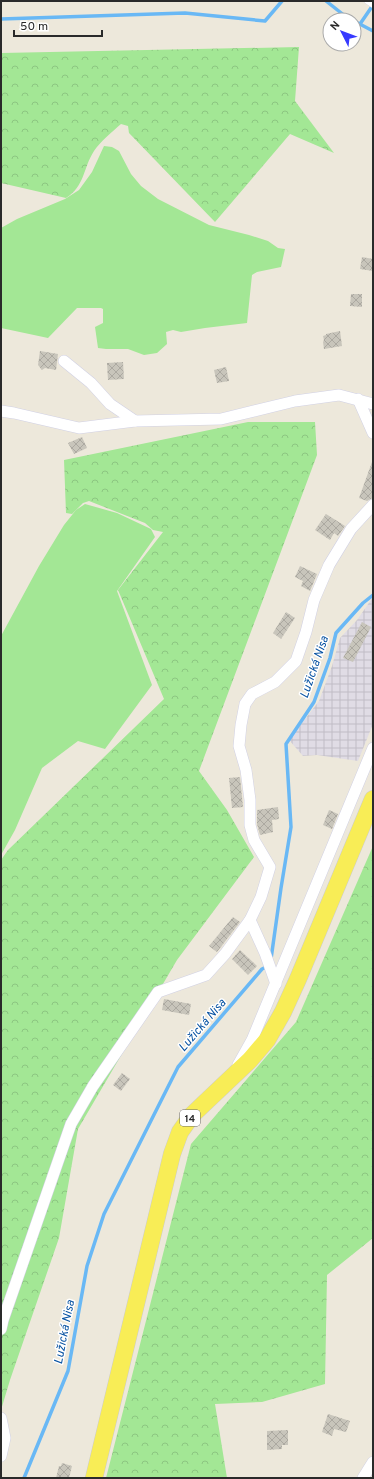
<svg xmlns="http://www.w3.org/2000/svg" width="374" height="1479" font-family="Overpass,sans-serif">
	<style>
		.industrial { fill: url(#industrial-grid) }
		.grass { fill: #a3e795 }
		.forest { fill: url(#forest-crowns) }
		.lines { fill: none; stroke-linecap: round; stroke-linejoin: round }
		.stream { stroke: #69b8f5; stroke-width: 3.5 }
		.building { fill: url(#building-cross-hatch) }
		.service-casing { stroke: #d1d1e4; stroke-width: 6 }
		.minor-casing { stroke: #d1d1e4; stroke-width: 12 }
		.primary-casing { stroke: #ccc; stroke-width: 18 }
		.service { stroke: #fff; stroke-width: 5.5 }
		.minor { stroke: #fff; stroke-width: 11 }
		.primary { stroke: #f8ed56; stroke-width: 17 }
		.labels { text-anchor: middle; stroke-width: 3; stroke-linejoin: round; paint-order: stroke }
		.shield { fill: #fff; stroke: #6a6a6a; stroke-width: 1 }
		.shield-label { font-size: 10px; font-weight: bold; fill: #2a2a2a }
		.water-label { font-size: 12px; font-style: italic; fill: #0752a2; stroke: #fff }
	</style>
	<defs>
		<pattern id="industrial-grid" width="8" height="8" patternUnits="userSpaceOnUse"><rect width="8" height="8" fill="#e0dce5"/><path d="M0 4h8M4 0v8" fill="none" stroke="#c0bdc5"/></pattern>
		<pattern id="forest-crowns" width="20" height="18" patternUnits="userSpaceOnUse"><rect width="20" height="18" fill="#a3e795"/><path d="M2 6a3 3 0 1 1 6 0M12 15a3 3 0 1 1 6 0" fill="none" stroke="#8cc681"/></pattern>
		<pattern id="building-cross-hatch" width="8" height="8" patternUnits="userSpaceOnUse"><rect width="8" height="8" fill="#c8c5bb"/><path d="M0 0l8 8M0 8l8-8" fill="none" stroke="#aca9a1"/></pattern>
	</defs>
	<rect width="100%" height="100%" fill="#ede8db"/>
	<path class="industrial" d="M 373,597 L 373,724 L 358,761 L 317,755 L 303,756 L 289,740 L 319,701 L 332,666 L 340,638 L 357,620 Z"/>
	<g class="grass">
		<path d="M 104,146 L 112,147 L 119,151 L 131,174 L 141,186 L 158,199 L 209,225 L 249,235 L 268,241 L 278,248 L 285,249 L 281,267 L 257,272 L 252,275 L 247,323 L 205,328 L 181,332 L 173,330 L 166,332 L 167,344 L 157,353 L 144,355 L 128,349 L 106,349 L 98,348 L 95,327 L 103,323 L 103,309 L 101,308 L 77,308 L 48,338 L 1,328 L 1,228 L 17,219 L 65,199 L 79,190 L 92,172 Z"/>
		<path d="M 85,504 L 117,513 L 151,529 L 155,537 L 117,591 L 152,685 L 105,749 L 78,741 L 42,768 L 15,830 L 1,855 L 1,636 L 39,566 L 64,525 L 76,510 Z"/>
	</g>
	<g class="forest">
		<path d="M 299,47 L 295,101 L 334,153 L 290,134 L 215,222 L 129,133 L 128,126 L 121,124 C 113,131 100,142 94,151 C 83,168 85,186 66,198 L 1,183 L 1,53 Z"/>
		<path d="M 248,422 L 315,422 L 317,455 L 199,771 L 227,810 L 254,857 L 177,960 L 78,1129 L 59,1238 L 10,1380 L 1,1410 L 1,860 L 8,850 L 164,699 L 118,590 L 163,532 L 153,530 L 145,523 L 89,501 L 83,503 L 72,514 L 66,513 L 64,460 Z"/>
		<path d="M 373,846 L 373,1238 L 327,1275 L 325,1384 L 262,1402 L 215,1404 L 227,1478 L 106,1478 L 191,1144 L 296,1022 Z"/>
	</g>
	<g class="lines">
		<g class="stream">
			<path d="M 326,1 L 345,16 L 353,20"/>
			<path d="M 1,19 L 185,13 L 265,21 L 282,1"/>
			<path d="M 354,21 L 373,31"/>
			<path d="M 360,24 L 373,5"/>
			<path d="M 271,959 L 281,888 L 291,827 L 286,744 L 314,702 L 330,658 L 336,633 L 363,603 L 373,595"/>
			<path d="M 24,1478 L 68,1371 L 87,1266 L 104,1214 L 178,1067 L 262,969 L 268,966"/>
		</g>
	</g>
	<g class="building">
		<path d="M 362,257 L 373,259 L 373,271 L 360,269 Z"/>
		<path d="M 351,294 L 362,294 L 362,307 L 350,306 Z"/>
		<path d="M 340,331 L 342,346 L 324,349 L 323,342 L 324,340 L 323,336 L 326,335 L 326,334 Z"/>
		<path d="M 40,351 L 58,354 L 56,370 L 45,368 L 42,370 L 38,365 Z"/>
		<path d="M 123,362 L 124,379 L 108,380 L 107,363 Z"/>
		<path d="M 226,367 L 229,381 L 217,383 L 214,370 Z"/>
		<path d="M 82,437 L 87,448 L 74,454 L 68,443 Z"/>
		<path d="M 372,462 L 373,498 L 367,501 L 359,498 Z"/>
		<path d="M 326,514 L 345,526 L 338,536 L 334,533 L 330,540 L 315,530 Z"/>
		<path d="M 300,566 L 317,574 L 310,591 L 301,586 L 303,581 L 295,577 Z"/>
		<path d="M 286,612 L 295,618 L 281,639 L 273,633 Z"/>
		<path d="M 362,622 L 371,627 L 353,662 L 343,658 Z"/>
		<path d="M 240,777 L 243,807 L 232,808 L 229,778 Z"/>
		<path d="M 278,807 L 279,819 L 272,820 L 273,832 L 260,835 L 257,824 L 257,810 Z"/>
		<path d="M 329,810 L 338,814 L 332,829 L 323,825 Z"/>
		<path d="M 233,917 L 240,922 L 217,952 L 209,946 Z"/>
		<path d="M 240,950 L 257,966 L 248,975 L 232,959 Z"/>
		<path d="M 164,999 L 191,1004 L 189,1015 L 162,1010 Z"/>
		<path d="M 122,1073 L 130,1079 L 121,1091 L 113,1085 Z"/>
		<path d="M 328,1414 L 350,1421 L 346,1432 L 334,1429 L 332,1436 L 322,1432 Z"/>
		<path d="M 288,1430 L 288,1445 L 282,1445 L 282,1449 L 267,1450 L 267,1431 Z"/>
		<path d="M 62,1463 L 72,1466 L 69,1478 L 56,1478 L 59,1466 L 61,1466 Z"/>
	</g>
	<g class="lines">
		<g class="service-casing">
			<path id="service" d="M 367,1 L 373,5"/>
		</g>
		<g class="minor-casing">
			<g id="minor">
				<path d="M 64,361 L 91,383 L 110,404 L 135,421"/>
				<path d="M 358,399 L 373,433"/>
				<path d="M 1,411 L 14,413 L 79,428 L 135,421 L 221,419 L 295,401 L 339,395 L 373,404"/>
				<path d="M 250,920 L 265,953 L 276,984"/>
				<path d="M 238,1065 L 252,1040 L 373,748"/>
				<path d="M 1,1329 L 3,1320 L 71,1124 L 93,1086 L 158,992 L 206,975 L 225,954 L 250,920 L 261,897 L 270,867 L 254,840 L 250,825 L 250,800 L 246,770 L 239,746 L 241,725 L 245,704 L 252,694 L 275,682 L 296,661 L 306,632 L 314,600 L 329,565 L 351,529 L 373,505"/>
				<path d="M 1,1418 L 5,1438 L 1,1456"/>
				<path d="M 363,1478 L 373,1462"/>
			</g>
		</g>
		<g class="primary-casing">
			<path id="primary" d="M 94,1478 L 172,1154 L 180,1132 L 192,1115 L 250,1060 L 267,1040 L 283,1012 L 298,979 L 373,799"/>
		</g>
		<use href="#service" class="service"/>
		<use href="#minor" class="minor"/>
		<use href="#primary" class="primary"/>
	</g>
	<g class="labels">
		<rect class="shield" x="180" y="1110" width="20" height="16" rx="3"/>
		<g class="shield-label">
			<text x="190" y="1122">14</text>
		</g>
		<g class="water-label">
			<text transform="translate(314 667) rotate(-71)" y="4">Lužická Nisa</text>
			<text transform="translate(202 1025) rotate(-49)" y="4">Lužická Nisa</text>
			<text transform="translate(64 1332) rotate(-79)" y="4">Lužická Nisa</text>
		</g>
	</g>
	<rect width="374" height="1479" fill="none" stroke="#2a2a2a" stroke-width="4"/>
	<g transform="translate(342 32) rotate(312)"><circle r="19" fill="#ffffff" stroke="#aaaaaa"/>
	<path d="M0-3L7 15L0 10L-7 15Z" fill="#373aff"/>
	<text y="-6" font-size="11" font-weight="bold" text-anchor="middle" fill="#2a2a2a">N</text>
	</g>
	<path d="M14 30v6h88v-6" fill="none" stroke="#2a2a2a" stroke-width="2"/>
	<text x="20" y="30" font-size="12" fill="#2a2a2a" stroke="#ffffff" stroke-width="3" paint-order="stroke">50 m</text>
</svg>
